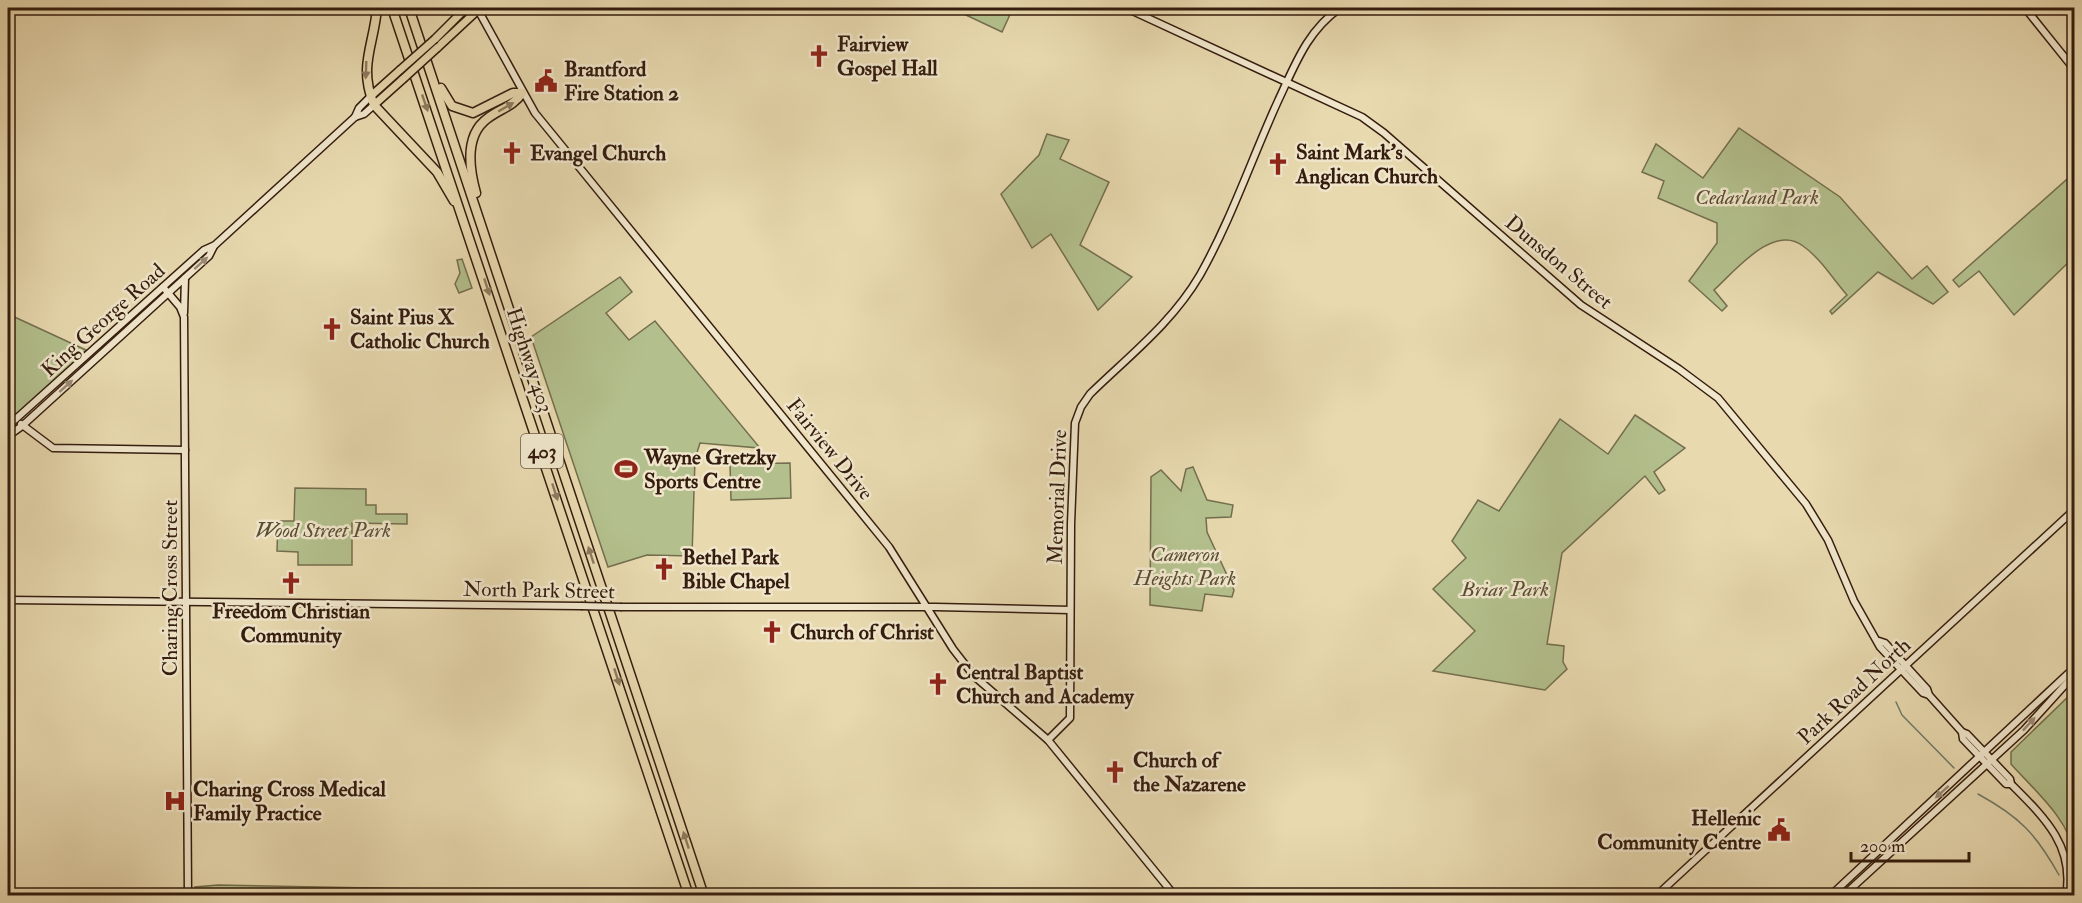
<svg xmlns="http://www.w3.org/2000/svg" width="2082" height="903" font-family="'IM FELL Double Pica',serif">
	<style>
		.green { fill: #b3c08d; stroke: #746e4e; stroke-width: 1.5 }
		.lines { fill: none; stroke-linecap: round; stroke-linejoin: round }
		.stream { stroke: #707b69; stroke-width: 1.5 }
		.secondary-casing { stroke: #341c0e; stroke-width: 9 }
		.primary-casing { stroke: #341c0e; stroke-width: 10 }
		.highway-casing { stroke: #341c0e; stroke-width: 11 }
		.secondary { stroke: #f0e6cb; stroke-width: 6 }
		.primary { stroke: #e8d9af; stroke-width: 7 }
		.highway { stroke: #e8d9af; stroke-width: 8 }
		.secondary-bridge-casing { stroke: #341c0e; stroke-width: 9; stroke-linecap: butt }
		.primary-bridge-casing { stroke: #341c0e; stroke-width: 10; stroke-linecap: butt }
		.secondary-bridge { stroke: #f0e6cb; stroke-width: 6 }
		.primary-bridge { stroke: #e8d9af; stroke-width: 7 }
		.oneway { fill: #8e7a5e }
		.oneway2 { fill: #9b8b76 }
		.labels { text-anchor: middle; stroke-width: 5; stroke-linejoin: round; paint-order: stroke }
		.shield { fill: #f0e6cb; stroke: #6c5947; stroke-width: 1.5 }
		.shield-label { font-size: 20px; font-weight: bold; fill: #341c0e }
		.poi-label { font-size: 21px; font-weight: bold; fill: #341c0e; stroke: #f0e6cb; text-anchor: start }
		.park-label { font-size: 21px; font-style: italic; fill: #5a4d34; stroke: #f0e6cb }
		.street-label { font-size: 21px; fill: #341c0e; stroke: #f0e6cb }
	</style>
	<rect width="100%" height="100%" fill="#e8d9af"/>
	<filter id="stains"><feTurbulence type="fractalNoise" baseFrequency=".00333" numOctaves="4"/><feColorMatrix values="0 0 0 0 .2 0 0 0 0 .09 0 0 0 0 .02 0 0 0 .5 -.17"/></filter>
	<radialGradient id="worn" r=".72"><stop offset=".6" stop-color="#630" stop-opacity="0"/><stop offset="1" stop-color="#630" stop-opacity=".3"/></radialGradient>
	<g class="green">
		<path d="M 951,8 L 1013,8 L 1002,32 Z"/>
		<path d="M 1739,128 L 1840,197 L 1912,279 L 1927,266 L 1948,292 L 1933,304 L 1878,272 L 1832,314 L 1830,311 L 1847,295 C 1833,279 1820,258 1803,246 C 1773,223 1734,272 1714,290 L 1727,306 L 1722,311 L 1689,281 L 1717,243 L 1717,223 L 1658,198 L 1664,181 L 1642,172 L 1656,144 L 1703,178 Z"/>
		<path d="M 1047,134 L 1069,140 L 1060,159 L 1109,182 L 1080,245 L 1132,277 L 1098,310 L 1051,234 L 1032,248 L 1001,194 L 1039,155 Z"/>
		<path d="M 2074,173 L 2074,257 L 2014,315 L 1979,271 L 1959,287 L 1953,280 Z"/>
		<path d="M 462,259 L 472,288 L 459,293 L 455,284 L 460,273 L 457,260 Z"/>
		<path d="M 620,277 L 632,292 L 606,313 L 629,340 L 655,321 L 760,448 L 700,443 L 695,459 L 692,556 L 647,555 L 608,567 L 531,337 Z"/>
		<path d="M 8,314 L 86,350 L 27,411 L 8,423 Z"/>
		<path d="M 1635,415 L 1685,448 L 1654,472 L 1665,490 L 1659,494 L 1645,476 L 1562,553 L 1547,644 L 1564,646 L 1563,662 L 1567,669 L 1545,690 L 1433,671 L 1475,631 L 1433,589 L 1466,558 L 1452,541 L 1478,500 L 1499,511 L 1560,419 L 1608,454 Z"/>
		<path d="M 790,463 L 791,498 L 731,500 L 730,464 Z"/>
		<path d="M 1193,467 L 1207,500 L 1233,505 L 1231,517 L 1206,518 L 1207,532 L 1234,590 L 1232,597 L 1205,594 L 1202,611 L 1150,605 L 1151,477 L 1161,470 L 1181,491 L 1186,469 Z"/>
		<path d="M 295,488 L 366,489 L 366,505 L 376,505 L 376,514 L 407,514 L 407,524 L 352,523 L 352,565 L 298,565 L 298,552 L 277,551 L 278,521 L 294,521 Z"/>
		<path d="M 2074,691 L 2074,854 C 2070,820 2033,789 2011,764 L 2011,752 Z"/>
		<path d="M 218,885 L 479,890 L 479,895 L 195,895 L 195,887 Z"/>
	</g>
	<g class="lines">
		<g class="stream">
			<path d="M 1896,702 L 1902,715 L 1954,768"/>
			<path d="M 1978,794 C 2020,817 2036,834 2059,875"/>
		</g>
		<g class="secondary-casing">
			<g id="secondary">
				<path d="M 477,8 L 535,113 L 889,547 L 953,649 L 974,676 L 1048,740 L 1175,896"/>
				<path d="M 1126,8 L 1362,117 L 1384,133 L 1581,305 L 1679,369 L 1718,398 L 1806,504 L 1828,540 L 1854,601 L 1880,647 L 1923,693 L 1929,695"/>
				<path d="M 2025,8 L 2074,69"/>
				<path d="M 355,117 L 359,108 L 371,96"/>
				<path d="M 163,287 L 180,307 L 184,317 L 188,896"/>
				<path d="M 184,313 L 185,278"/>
				<path d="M 21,424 L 53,448 L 185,450"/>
				<path d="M 8,426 L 204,250 L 215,245 L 355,117 L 364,114 L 374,105"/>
				<path d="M 8,436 L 22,426 L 209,256 L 214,246"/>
				<path d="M 8,600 L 581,606"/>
				<path d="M 622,607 L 936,607 L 1070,610"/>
				<path d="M 1879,641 L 1885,643 L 1927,689 L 1929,695 L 1962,732 L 1967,734 L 2010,779 L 2011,784"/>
				<path d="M 1962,732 L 1963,739 L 2006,784 L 2011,784 C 2044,817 2075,846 2066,896"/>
				<path d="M 1048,740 L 1070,718 L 1071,524 L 1075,423 L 1081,407 L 1090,394 C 1129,356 1172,323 1200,275 C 1231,220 1252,158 1278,101 C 1295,65 1307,31 1340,8"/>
				<path d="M 1656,896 L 2074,510"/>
				<path d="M 1830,896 L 2074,668"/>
				<path d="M 1843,896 L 2024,730 L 2074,675"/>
			</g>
		</g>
		<g class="primary-casing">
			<g id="primary">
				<path d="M 435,39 L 466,8"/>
				<path d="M 437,48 L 480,8"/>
				<path d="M 371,96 L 400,70"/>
				<path d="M 374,105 L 403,79"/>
			</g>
		</g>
		<g class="highway-casing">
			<g id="highway">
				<path d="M 377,8 C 374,45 358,66 374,105 L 437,172 L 454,201"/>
				<path d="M 392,8 L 689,896"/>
				<path d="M 409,8 L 704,896"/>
				<path d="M 441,88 L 452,106 L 473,113 L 513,93 L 522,93"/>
				<path d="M 476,193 C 469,168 464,135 488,118 C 500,109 514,106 522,93"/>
			</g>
		</g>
		<use href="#secondary" class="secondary"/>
		<use href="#primary" class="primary"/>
		<use href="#highway" class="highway"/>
		<g class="secondary-bridge-casing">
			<path id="secondary-bridge" d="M 581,606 L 622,607"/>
		</g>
		<g class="primary-bridge-casing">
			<g id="primary-bridge">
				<path d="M 400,70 L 435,39"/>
				<path d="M 403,79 L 437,48"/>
			</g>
		</g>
		<use href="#secondary-bridge" class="secondary-bridge"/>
		<use href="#primary-bridge" class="primary-bridge"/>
	</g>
	<defs><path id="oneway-solid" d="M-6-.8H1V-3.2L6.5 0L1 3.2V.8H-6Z" transform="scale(1.5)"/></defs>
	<g class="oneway">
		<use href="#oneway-solid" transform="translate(366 70) rotate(92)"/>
		<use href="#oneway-solid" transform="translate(425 103) rotate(71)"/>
		<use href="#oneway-solid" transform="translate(506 107) rotate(-30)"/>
		<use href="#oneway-solid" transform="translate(487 287) rotate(72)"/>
		<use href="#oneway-solid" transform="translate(555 492) rotate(72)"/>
		<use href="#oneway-solid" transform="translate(591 555) rotate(-108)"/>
		<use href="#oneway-solid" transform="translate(617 677) rotate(72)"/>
		<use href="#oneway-solid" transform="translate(686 840) rotate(-108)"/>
	</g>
	<g class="oneway2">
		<use href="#oneway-solid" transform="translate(201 263) rotate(-42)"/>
		<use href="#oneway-solid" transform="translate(66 386) rotate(-42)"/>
		<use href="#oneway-solid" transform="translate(2029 724) rotate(-47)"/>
		<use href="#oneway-solid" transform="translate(1942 792) rotate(138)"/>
	</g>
	<defs>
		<g id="church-bare" transform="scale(1.8)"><path d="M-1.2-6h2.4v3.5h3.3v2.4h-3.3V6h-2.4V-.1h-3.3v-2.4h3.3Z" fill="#8f2418" stroke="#f0e6cb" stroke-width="2.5" paint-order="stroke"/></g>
		<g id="civic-bare" transform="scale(1.8)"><path d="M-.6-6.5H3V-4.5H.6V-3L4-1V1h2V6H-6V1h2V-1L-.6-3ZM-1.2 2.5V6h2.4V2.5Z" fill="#8f2418" stroke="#f0e6cb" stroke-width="2.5" paint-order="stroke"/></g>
		<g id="stadium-bare" transform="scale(1.8)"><path d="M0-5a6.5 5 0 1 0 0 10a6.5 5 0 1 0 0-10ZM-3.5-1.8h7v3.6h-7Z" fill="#8f2418" stroke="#f0e6cb" stroke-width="2.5" paint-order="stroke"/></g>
		<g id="hospital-bare" transform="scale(1.8)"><path d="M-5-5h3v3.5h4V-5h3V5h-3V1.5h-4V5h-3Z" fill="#8f2418" stroke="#f0e6cb" stroke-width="2.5" paint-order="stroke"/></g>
	</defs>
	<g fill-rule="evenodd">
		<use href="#church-bare" x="819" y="56"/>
		<use href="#civic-bare" x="546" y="81"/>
		<use href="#church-bare" x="512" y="153"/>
		<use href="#church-bare" x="1278" y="164"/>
		<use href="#church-bare" x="332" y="329"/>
		<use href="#stadium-bare" x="626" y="469"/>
		<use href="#church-bare" x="664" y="569"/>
		<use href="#church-bare" x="291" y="583"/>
		<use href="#church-bare" x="772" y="632"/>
		<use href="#church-bare" x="938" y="684"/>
		<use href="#church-bare" x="1115" y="772"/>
		<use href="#hospital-bare" x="175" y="801"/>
		<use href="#civic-bare" x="1779" y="830"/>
	</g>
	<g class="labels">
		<rect class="shield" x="521" y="434" width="42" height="34" rx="4.5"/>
		<g class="shield-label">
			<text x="542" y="458">403</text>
		</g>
		<g class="poi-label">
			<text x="837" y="51">Fairview<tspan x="837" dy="24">Gospel Hall</tspan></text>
			<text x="564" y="76">Brantford<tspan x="564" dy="24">Fire Station 2</tspan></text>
			<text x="1296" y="159">Saint Mark's<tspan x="1296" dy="24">Anglican Church</tspan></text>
			<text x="530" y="160">Evangel Church</text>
			<text x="350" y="324">Saint Pius X<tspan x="350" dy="24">Catholic Church</tspan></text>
			<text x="644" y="464">Wayne Gretzky<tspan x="644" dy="24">Sports Centre</tspan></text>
			<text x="682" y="564">Bethel Park<tspan x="682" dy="24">Bible Chapel</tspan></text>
			<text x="291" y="618" text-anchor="middle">Freedom Christian<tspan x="291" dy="24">Community</tspan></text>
			<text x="790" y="639">Church of Christ</text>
			<text x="956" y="679">Central Baptist<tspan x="956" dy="24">Church and Academy</tspan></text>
			<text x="1133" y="767">Church of<tspan x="1133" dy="24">the Nazarene</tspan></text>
			<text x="193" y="796">Charing Cross Medical<tspan x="193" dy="24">Family Practice</tspan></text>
			<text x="1761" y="825" text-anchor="end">Hellenic<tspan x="1761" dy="24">Community Centre</tspan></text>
		</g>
		<g class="park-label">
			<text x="1757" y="204">Cedarland Park</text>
			<text x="323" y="537">Wood Street Park</text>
			<text x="1185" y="561">Cameron<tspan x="1185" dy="24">Heights Park</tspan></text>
			<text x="1505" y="596">Briar Park</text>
		</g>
		<g class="street-label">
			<text transform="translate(1559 262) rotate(40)" y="7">Dunsdon Street</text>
			<text transform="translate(103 320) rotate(-42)" y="7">King George Road</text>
			<text transform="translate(530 360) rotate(72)" y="7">Highway 403</text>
			<text transform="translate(830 449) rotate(51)" y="7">Fairview Drive</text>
			<text transform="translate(1057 497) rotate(-88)" y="7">Memorial Drive</text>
			<text transform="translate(170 588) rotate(-90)" y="7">Charing Cross Street</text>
			<text transform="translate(539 590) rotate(1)" y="7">North Park Street</text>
			<text transform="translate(1854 691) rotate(-43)" y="7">Park Road North</text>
		</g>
	</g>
	<rect width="2082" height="903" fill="none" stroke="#e8d9af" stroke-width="30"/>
	<rect x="9" y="9" width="2064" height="885" fill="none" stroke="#341c0e" stroke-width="3"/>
	<rect x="15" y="15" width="2052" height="873" fill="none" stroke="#341c0e" stroke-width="1.5"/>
	<path d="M1851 852v9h118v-9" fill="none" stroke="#341c0e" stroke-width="3"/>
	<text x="1860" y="852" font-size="18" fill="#341c0e" stroke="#f0e6cb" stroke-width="4.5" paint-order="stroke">200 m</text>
	<rect width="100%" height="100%" filter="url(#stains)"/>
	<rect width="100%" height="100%" fill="url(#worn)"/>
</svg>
